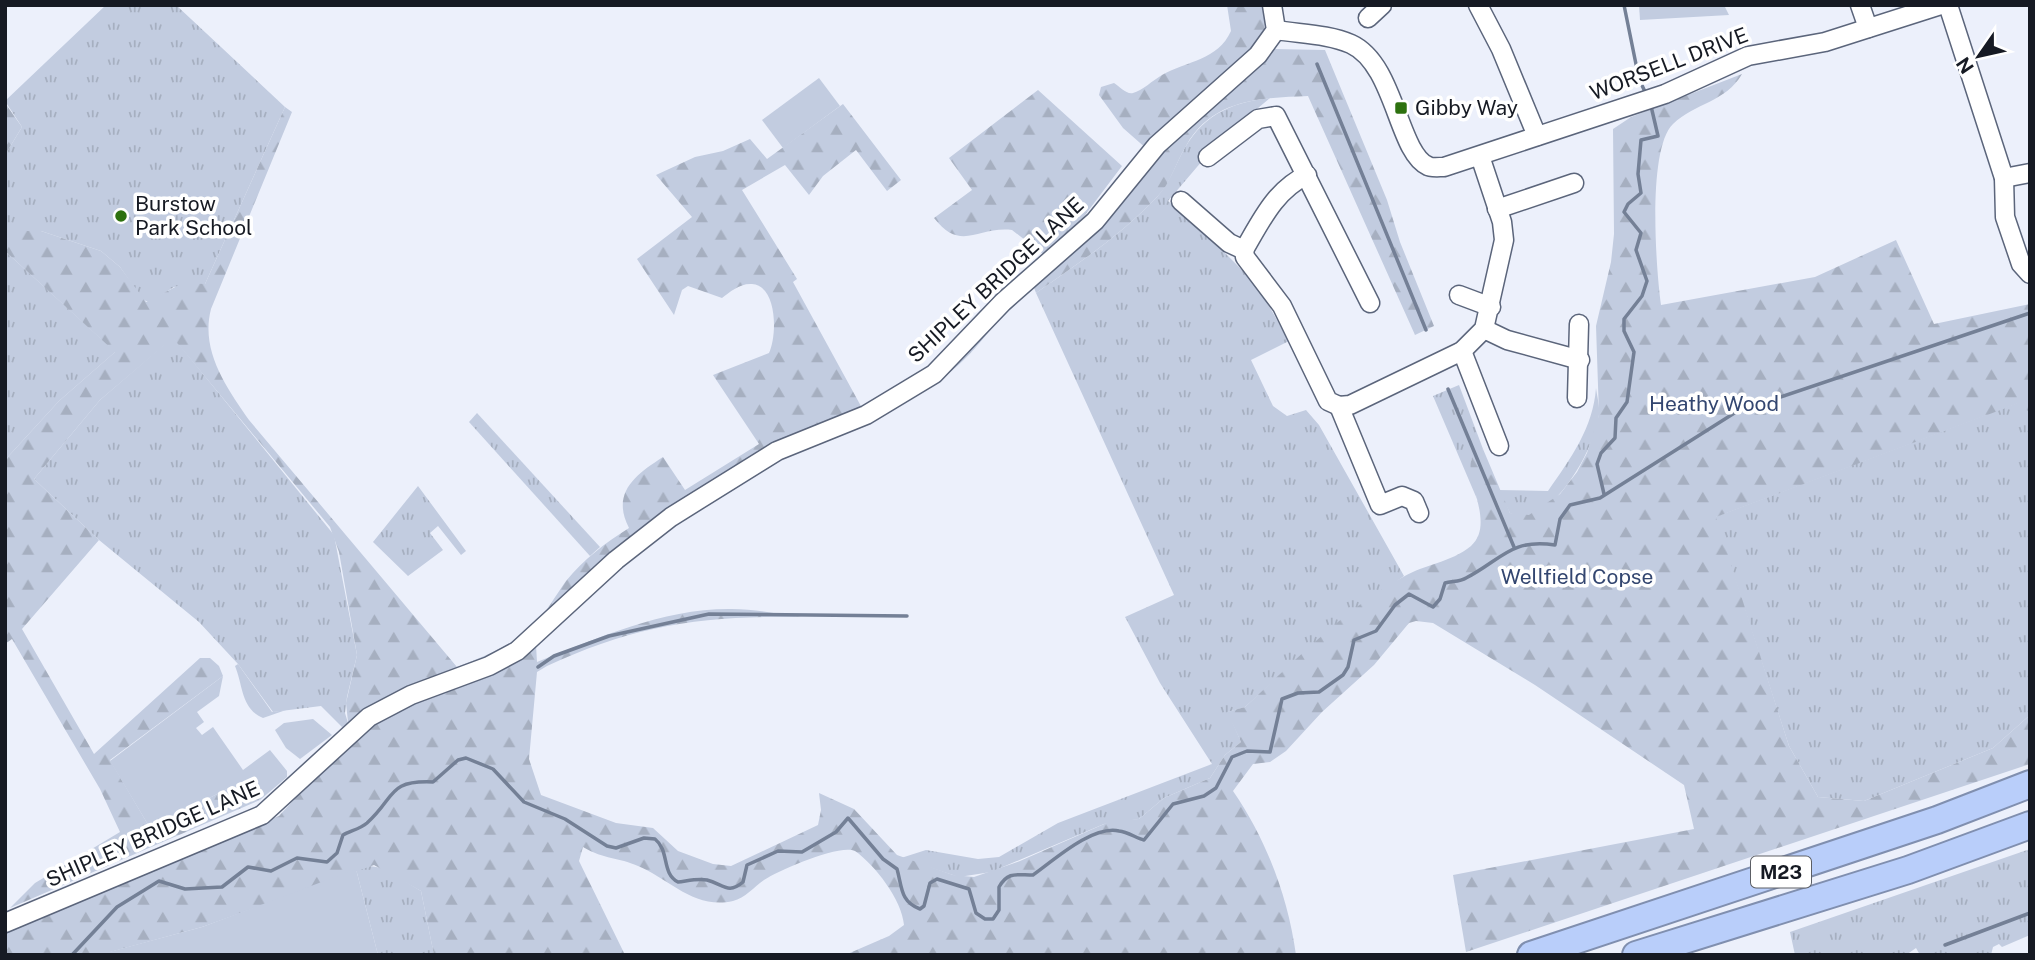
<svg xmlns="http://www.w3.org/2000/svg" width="2035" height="960" font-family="'Public Sans',sans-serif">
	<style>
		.grass { fill: url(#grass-tufts) }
		.forest { fill: url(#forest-firs) }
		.garden { fill: #c2cce0 }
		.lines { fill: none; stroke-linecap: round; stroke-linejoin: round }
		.stream { stroke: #748096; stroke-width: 3.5 }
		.minor-casing { stroke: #5b657b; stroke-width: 21 }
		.highway-casing { stroke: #808faf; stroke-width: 30 }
		.minor { stroke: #fff; stroke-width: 18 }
		.highway { stroke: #b9cefa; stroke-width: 26 }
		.poi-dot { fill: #2d710f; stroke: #fff; stroke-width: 2.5 }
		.labels { text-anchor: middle; stroke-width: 7; stroke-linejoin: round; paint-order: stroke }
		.shield { fill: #fff; stroke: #5c5f65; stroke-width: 2 }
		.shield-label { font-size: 19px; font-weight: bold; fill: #161a23 }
		.street-label { font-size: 21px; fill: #161a23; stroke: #fff }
		.poi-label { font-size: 21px; fill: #161a23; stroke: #fff; text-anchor: start }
		.park-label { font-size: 21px; fill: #334670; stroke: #fff }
	</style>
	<defs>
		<pattern id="grass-tufts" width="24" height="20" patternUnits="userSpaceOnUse" patternTransform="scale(1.75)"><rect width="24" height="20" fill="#c2cce0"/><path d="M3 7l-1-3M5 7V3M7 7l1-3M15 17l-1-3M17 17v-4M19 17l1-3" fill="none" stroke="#a6afc0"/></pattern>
		<pattern id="forest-firs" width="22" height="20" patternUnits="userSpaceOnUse" patternTransform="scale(1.75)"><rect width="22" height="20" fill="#c2cce0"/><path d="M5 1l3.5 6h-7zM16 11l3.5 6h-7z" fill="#a6afc0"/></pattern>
	</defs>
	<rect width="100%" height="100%" fill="#ecf0fb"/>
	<g class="grass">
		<path d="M 106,5 L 176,5 L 285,107 L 205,284 L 174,287 L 150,302 L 143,300 L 120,267 L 101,251 L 41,231 L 5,239 L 5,155 L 22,127 L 5,101 Z"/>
		<path d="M 1270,98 L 1220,140 L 1168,201 L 1221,244 L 1223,251 L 1257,285 L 1289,341 L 1251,360 L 1273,406 L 1287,416 L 1306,410 L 1319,425 L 1404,576 L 1336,625 L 1245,707 L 1228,712 L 1241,742 L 1225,755 L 1210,778 L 1164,798 L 1139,819 L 1104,824 L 991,872 L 959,877 L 901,858 L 926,850 L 978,859 L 999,857 L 1058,823 L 1212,764 L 1160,683 L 1125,617 L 1174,595 L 1036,293 C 1079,263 1121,235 1157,197 C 1168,185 1174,169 1181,155 C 1201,116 1228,103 1270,98 Z"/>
		<path d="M 5,251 L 109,346 L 122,346 L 59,401 L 5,460 Z"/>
		<path d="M 173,337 L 334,535 L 357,655 L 347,697 L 345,713 L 348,723 L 342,727 L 321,706 L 273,712 L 238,664 L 199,622 L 99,540 L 34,479 L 100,400 Z"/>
		<path d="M 1459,385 L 1483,449 L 1471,460 L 1477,499 L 1433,396 Z"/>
		<path d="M 1596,388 C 1597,396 1600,407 1599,415 C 1596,446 1550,533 1510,513 L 1498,490 L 1548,491 C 1571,458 1593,428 1596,388 Z"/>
		<path d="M 2020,402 L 2030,413 L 2030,715 L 1993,748 L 1864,801 L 1818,797 L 1789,746 L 1715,517 Z"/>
		<path d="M 477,413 L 600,547 L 590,556 L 469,422 Z"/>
		<path d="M 418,486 L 466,551 L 461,555 L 438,526 L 430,533 L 443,550 L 408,576 L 373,542 Z"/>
		<path d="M 2030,849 L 2030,935 L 2002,947 L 1999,944 L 1993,947 L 1991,955 L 1920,955 L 1916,948 L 1906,955 L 1795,955 L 1790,932 Z"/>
		<path d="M 369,866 L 383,868 L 421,891 L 434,955 L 378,955 L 356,869 Z"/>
	</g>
	<g class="forest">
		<path d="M 1227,5 L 1266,5 L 1264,35 L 1274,49 L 1325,50 L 1387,200 L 1400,242 L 1434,326 L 1415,335 L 1308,96 C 1261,98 1212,99 1186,146 C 1176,162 1171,183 1157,197 C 1121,235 1079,263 1036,293 L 1033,285 L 1156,157 L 1123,128 L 1099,95 L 1101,87 L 1114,83 C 1119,86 1127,95 1133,93 C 1142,91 1153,80 1162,75 C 1187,61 1218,60 1231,31 Z"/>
		<path d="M 1742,74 C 1726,102 1695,103 1673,124 C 1647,149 1656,269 1661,305 L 1815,277 L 1896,240 L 1934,324 L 2030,304 L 2030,413 L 2019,403 L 1716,517 L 1789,746 L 1818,797 L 1864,801 L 1993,748 L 2030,715 L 2030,764 L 1466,952 L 1453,875 L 1694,829 L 1684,785 L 1535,685 L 1433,623 L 1416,621 L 1409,623 L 1374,665 L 1322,712 L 1286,751 L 1270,762 L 1253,764 L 1233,791 C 1266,839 1288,896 1296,955 L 845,955 L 889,936 L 904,925 C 902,900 875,865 855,851 C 839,844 780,870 764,880 C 754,887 745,898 733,901 C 695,910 669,879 638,866 C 618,857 605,860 583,847 L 579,861 L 625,955 L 434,955 L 421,891 L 374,865 L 202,927 L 110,952 L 110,955 L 5,955 L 5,932 L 279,816 L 341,748 L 342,727 L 348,722 L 346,703 L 357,655 L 339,552 L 330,527 L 173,338 L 100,400 L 34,479 L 99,540 L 22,629 L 94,754 L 200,658 L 210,658 L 219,666 L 223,676 L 110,760 L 150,828 L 231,787 L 246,789 L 260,800 L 10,908 L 35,883 L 120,832 L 100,789 L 12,639 L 5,644 L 5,460 L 59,401 L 115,352 L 5,251 L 5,239 L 26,231 L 41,231 L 101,251 L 120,267 L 146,302 L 183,283 L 205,284 L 285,107 L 292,112 L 211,309 C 200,351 227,388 249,420 L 457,667 C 485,656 512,646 534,625 C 547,612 555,596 566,581 C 584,559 605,543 629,528 C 611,493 635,475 663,457 L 685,490 L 759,444 L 713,375 L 769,353 C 777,337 778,286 752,284 C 740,283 730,292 722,298 L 688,286 L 682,290 L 674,315 L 637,259 L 692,217 L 656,175 L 695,157 L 723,151 L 750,139 L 767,159 L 843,104 L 901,180 L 887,191 L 856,150 L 823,176 L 809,195 L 785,165 L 742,190 L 797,279 L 793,282 L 862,408 L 665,518 L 536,645 L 537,662 C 598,638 664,608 732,609 C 755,609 779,614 802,617 C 706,615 634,625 547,666 L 537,672 L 529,759 L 541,795 L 616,823 L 653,828 L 678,851 L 713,864 L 731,866 L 818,825 L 821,810 L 819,793 L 854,809 L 897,855 L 953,875 L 974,877 L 1020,861 L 1111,821 L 1139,819 L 1164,798 L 1210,778 L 1225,755 L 1241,742 L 1227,712 L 1245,707 C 1293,663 1345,608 1403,577 C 1425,564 1450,563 1471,546 C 1501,519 1448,460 1483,449 L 1510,513 L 1529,515 L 1560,494 L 1577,472 L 1587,453 L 1599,415 L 1596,326 L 1611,262 L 1614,234 L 1613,129 L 1631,117 Z"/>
		<path d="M 1038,90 L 1122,166 L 1079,223 L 1043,254 L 1012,230 C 978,226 961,253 934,218 L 972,190 L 949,158 Z"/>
		<path d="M 5,103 L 22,127 L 5,155 Z"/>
		<path d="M 1007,307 C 977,350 953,376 907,401 L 935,379 Z"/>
	</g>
	<g class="garden">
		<path d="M 1639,5 L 1724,5 L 1729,15 L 1640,20 Z"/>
		<path d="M 819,78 L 840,106 L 783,148 L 762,120 Z"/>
		<path d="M 238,664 L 272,712 L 286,710 L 263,718 C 241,709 243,685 235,666 Z"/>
		<path d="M 223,676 L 219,696 L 197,712 L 204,722 L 196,728 L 202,735 L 213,727 L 243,770 L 270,750 L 287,771 L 287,777 L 260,800 L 246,789 L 231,787 L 150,828 L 110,761 Z"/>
		<path d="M 313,719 L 332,735 L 300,759 L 286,748 L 275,730 L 284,723 Z"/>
		<path d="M 356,869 L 378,955 L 110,955 L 109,952 L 202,927 Z"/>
	</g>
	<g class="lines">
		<g class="stream">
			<path d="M 1624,5 L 1639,79 L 1647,96"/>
			<path d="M 1317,64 L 1426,330"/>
			<path d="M 1448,389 L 1514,547"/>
			<path d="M 1604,494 L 1597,464 L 1601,453 L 1615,438 L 1616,418 L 1627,402 L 1634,352 L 1624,331 L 1624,319 L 1642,296 L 1647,281 L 1636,250 L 1641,233 L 1624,212 L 1628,204 L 1641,193 L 1638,174 L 1641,140 L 1658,136 L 1651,106"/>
			<path d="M 538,667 L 554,656 L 609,636 L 709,614 L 907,616"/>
			<path d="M 1945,945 L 2030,913"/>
			<path d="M 72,955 L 117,907 L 159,881 L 185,889 L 222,887 L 248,867 L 271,871 L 297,858 L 327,862 L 337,853 L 343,835 C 350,831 360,829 367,823 C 396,797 387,780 433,782 L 458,760 L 466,758 L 493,769 L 524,802 L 565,819 L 607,846 L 616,848 L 644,838 L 655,839 C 670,851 661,873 678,882 C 687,881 698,878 707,880 C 723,884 728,895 743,882 L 747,865 L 778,851 L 802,852 L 836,832 L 848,818 L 883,859 L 897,869 C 902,886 900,902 920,909 L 924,906 L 930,883 L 937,879 L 969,889 L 976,913 L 985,919 L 993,919 L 999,910 L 999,887 C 1008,871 1017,875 1033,875 C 1053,861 1092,825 1119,831 C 1128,832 1136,838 1144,840 L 1173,804 L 1204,796 L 1216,788 L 1232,757 L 1247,751 L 1270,752 L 1282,699 L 1298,693 L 1319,692 L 1343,675 L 1348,667 L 1354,640 L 1376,631 L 1395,605 L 1409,594 L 1433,607 L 1440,599 L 1445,583 C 1452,581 1460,582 1466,578 C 1501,560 1511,538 1555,545 L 1560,519 L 1570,505 L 1600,498 L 1736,412 L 2030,313"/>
		</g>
		<g class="minor-casing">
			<g id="minor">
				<path d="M 1478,5 L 1501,49 L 1537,136"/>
				<path d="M 1860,5 L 1868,28"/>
				<path d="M 1948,5 L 2004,178 L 2005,217 L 2021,264 L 2030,274"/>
				<path d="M 1368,18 L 1382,5"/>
				<path d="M 1276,30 C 1300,34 1329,34 1351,44 C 1395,64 1398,153 1428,166 C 1431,168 1439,167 1444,167 L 1665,94 L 1748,56 L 1825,42 L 1941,5"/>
				<path d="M 1208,157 L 1258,119 L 1276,116 L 1370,303"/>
				<path d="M 2004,178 L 2030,173"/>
				<path d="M 1181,201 L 1229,243 L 1244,250 L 1245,257 L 1282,306 L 1328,401 L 1339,406"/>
				<path d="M 1497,209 L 1574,183"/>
				<path d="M 1244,250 C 1261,221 1275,190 1307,175"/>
				<path d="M 1459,295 L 1491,307"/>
				<path d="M 1484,329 L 1507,340 L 1580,360"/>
				<path d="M 1462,351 L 1499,446"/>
				<path d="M 1577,398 L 1579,324"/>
				<path d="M 1339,406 L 1350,405 L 1462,351 L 1484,329 L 1504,240 L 1502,222 L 1480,156"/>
				<path d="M 1339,406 L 1380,505 L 1402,496 L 1414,501 L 1419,513"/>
				<path d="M 5,923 L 262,815 L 369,717 L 411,695 L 489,666 L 517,651 L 616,560 L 671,517 L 777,451 L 866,415 L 934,374 L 1003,302 L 1095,221 L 1157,145 L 1258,55 L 1276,30 L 1272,5"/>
			</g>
		</g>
		<g class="highway-casing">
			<g id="highway">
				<path d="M 1531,955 L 1937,820 L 2030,784"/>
				<path d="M 1636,955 L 1908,870 L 2030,825"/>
			</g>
		</g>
		<use href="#minor" class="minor"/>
		<use href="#highway" class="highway"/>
	</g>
	<g class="poi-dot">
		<rect x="1394" y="101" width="14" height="14" rx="3.5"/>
		<circle cx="121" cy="216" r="7"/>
	</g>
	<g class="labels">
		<rect class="shield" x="1751" y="856.5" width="60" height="31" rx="5"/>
		<g class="shield-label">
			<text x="1781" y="879">M23</text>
		</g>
		<g class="street-label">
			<text transform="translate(1669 64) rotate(-21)" y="7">WORSELL DRIVE</text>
			<text transform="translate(996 280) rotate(-43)" y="7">SHIPLEY BRIDGE LANE</text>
			<text transform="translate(153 834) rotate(-24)" y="7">SHIPLEY BRIDGE LANE</text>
		</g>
		<g class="poi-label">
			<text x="1415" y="115">Gibby Way</text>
			<text x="135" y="211">Burstow<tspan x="135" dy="24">Park School</tspan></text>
		</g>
		<g class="park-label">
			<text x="1714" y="411">Heathy Wood</text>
			<text x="1577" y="584">Wellfield Copse</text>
		</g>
	</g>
	<rect width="2035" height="960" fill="none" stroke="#161a23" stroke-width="14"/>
	<g transform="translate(1979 56) rotate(236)" stroke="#ffffff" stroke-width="5" paint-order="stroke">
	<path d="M0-5L12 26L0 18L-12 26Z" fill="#161a23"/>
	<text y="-10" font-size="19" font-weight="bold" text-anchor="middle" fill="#161a23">N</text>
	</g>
</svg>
